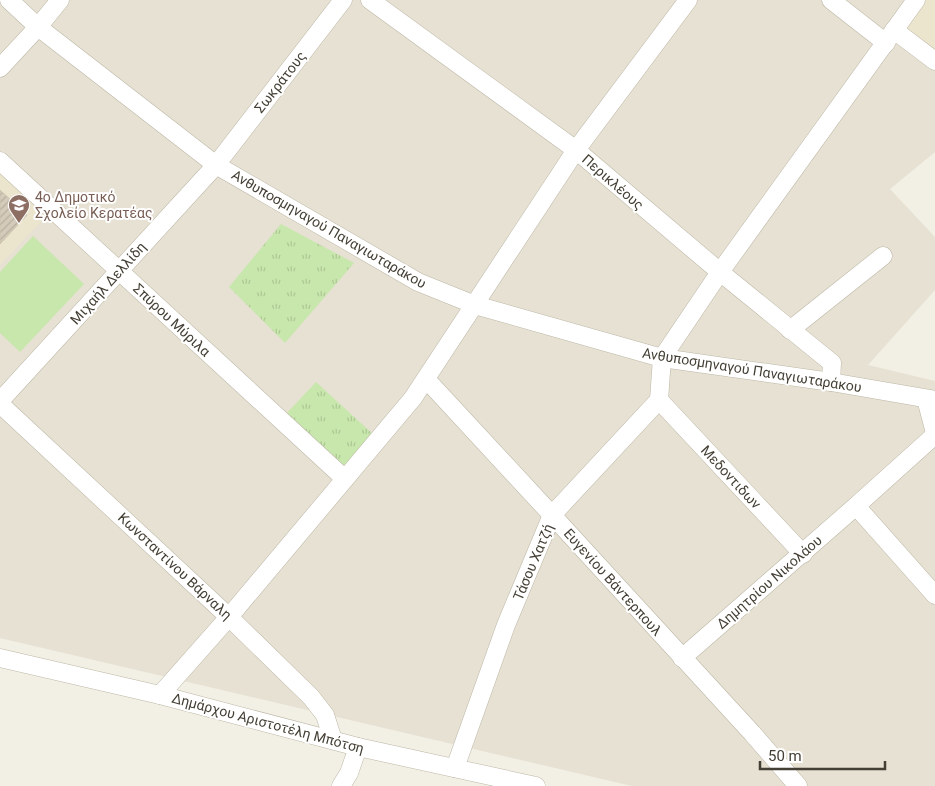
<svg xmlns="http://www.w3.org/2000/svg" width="935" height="786" font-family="Roboto,sans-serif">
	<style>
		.residential { fill: #e6e1d2 }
		.education { fill: #ece5ce }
		.grass { fill: url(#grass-tufts) }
		.park { fill: #c8e7ac }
		.building { fill: url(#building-hatch); stroke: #cec4ad }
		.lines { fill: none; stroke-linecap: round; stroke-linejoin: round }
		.minor-casing { stroke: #bdb7a7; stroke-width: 19 }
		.minor { stroke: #fff; stroke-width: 18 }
		.labels { text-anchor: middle; stroke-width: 4; stroke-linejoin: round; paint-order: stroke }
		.street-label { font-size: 14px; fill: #443f34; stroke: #fff }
		.education-label { font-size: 14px; fill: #785e54; stroke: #fff; text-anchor: start }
	</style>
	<defs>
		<pattern id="grass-tufts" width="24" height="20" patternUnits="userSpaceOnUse" patternTransform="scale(1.25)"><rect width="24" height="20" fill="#c8e7ac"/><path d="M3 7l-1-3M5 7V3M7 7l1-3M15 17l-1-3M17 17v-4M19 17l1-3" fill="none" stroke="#adc795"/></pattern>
		<pattern id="building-hatch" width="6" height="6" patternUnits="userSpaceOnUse" patternTransform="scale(1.25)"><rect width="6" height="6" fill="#d4cbba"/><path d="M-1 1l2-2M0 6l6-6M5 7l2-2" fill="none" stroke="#b7afa0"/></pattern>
	</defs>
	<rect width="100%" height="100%" fill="#f2efe4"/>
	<path class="residential" d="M 0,0 L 935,0 L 935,152 L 890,189 L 935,237 L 935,290 L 868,365 L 935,381 L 935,786 L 632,786 L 0,638 Z"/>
	<g class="education">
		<path d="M 919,0 L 935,0 L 935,57 L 897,29 Z"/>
		<path d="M 0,174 L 46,216 L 0,265 Z"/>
	</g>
	<g class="grass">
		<path d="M 281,224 L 354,263 L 285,343 L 229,287 Z"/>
		<path d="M 316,382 L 375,436 L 342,470 L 285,415 Z"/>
	</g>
	<path class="park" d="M 33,236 L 84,284 L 20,352 L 0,333 L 0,272 Z"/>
	<path class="building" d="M 0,190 L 27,215 L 0,244 Z"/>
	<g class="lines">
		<g class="minor-casing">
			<g id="minor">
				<path d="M 9,0 L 38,27 L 216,165 L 418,282 L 475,305 L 662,358 L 831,382 L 935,400"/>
				<path d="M 370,0 L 576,150 L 720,272 L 832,363 L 831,382"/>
				<path d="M 831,0 L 886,43"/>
				<path d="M 894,30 L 935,61"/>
				<path d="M 0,68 L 38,27 L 60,0"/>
				<path d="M 0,161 L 345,479"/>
				<path d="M 790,330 L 883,256"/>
				<path d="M 662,358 L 720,272 L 916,0"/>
				<path d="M 426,379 L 552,515 L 752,733 L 798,786"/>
				<path d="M 926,399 L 935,433"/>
				<path d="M 659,400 L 803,554"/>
				<path d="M 0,401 L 216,165 L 343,0"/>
				<path d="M 0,404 L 229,617 L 311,697 L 325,715 L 333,740"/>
				<path d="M 935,435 L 856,506 L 935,595"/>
				<path d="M 0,658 L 160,695 L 358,747 L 536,786"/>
				<path d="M 682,658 L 856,506"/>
				<path d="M 160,695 L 229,617 L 413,398 L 576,150 L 688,0"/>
				<path d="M 455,768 L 506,625 L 552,515 L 659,400 L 662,358"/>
				<path d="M 341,786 L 349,773 L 358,747"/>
			</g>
		</g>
		<use href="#minor" class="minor"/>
	</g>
	<defs>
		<g id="school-pin" transform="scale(1.125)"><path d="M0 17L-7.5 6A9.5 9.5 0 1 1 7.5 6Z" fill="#8d6e63" stroke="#fff"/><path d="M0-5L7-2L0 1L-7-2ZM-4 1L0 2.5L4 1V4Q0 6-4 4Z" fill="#fff"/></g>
	</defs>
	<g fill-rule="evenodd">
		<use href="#school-pin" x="19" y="205"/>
	</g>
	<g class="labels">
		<g class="street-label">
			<text transform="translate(280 82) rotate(-52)" y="5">Σωκράτους</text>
			<text transform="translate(613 182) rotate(41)" y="5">Περικλέους</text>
			<text transform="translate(329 229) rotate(30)" y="5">Ανθυποσμηναγού Παναγιωταράκου</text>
			<text transform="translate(108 283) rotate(-48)" y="5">Μιχαήλ Δελλίδη</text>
			<text transform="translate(172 320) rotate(43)" y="5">Σπύρου Μύριλα</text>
			<text transform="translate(752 370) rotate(9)" y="5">Ανθυποσμηναγού Παναγιωταράκου</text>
			<text transform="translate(731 477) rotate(47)" y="5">Μεδοντιδων</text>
			<text transform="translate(533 562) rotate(-67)" y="5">Τάσου Χατζή</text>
			<text transform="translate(175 566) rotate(43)" y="5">Κωνσταντίνου Βάρναλη</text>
			<text transform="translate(613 582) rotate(48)" y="5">Ευγενίου Βάντερπουλ</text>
			<text transform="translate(769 582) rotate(-41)" y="5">Δημητρίου Νικολάου</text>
			<text transform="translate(268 723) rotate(15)" y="5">Δημάρχου Αριστοτέλη Μπότση</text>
		</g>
		<g class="education-label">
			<text x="35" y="202">4ο Δημοτικό<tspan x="35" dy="16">Σχολείο Κερατέας</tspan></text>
		</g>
	</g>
	<path d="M760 761v8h125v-8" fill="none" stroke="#443f34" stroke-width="2.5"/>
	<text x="768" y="761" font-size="15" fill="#443f34" stroke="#ffffff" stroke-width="4" paint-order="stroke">50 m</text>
</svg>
